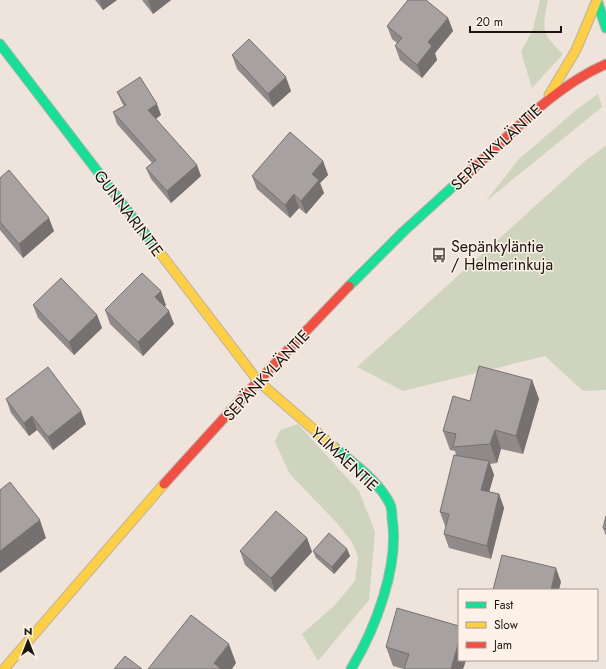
<svg xmlns="http://www.w3.org/2000/svg" width="606" height="669" font-family="Jost,sans-serif">
	<style>
		.green { fill: #cfd4be }
		.lines { fill: none; stroke-linecap: round; stroke-linejoin: round }
		.fast-casing { stroke: #b9b1ab; stroke-width: 11 }
		.slow-casing { stroke: #b9b1ab; stroke-width: 11 }
		.jam-casing { stroke: #b9b1ab; stroke-width: 11 }
		.fast { stroke: #16e098; stroke-width: 9 }
		.slow { stroke: #ffcf43; stroke-width: 9 }
		.jam { stroke: #f24e42; stroke-width: 9 }
		.wall { fill: #908b8a }
		.shaded-wall { fill: #757171 }
		.building { fill: #a7a2a1; stroke: #757171 }
		.labels { text-anchor: middle; stroke-width: 3; stroke-linejoin: round; paint-order: stroke }
		.street-label { font-size: 16px; fill: #1b150f; stroke: #fef2e8 }
		.poi-label { font-size: 16px; fill: #1b150f; stroke: #fef2e8; text-anchor: start }
	</style>
	<rect width="100%" height="100%" fill="#eee4db"/>
	<g class="green">
		<path d="M 540,0 L 548,0 C 542,29 541,33 563,54 L 532,88 L 521,52 L 533,29 Z"/>
		<path d="M 598,94 L 602,107 L 485,202 L 519,159 L 576,110 Z"/>
		<path d="M 606,146 L 606,390 L 583,391 L 545,356 L 403,391 L 357,367 L 586,160 Z"/>
		<path d="M 298,424 L 359,491 L 375,532 L 369,600 L 318,661 L 302,634 L 333,607 L 355,581 L 358,557 L 352,542 L 336,522 L 290,474 L 275,442 L 280,430 Z"/>
	</g>
	<g class="lines">
		<g class="fast-casing">
			<g id="fast">
				<path d="M 597,0 L 606,28"/>
				<path d="M 0,44 L 157,249"/>
				<path d="M 349,286 L 404,231 L 459,181"/>
				<path d="M 334,447 C 353,463 378,480 390,504 C 392,508 392,514 392,518 C 400,565 375,630 351,669"/>
			</g>
		</g>
		<g class="slow-casing">
			<g id="slow">
				<path d="M 549,95 L 576,50 L 597,0"/>
				<path d="M 157,249 L 258,381 L 334,447"/>
				<path d="M 4,669 L 164,484"/>
			</g>
		</g>
		<g class="jam-casing">
			<g id="jam">
				<path d="M 459,181 C 507,140 547,90 606,64"/>
				<path d="M 164,484 L 244,396 L 349,286"/>
			</g>
		</g>
		<use href="#fast" class="fast"/>
		<use href="#slow" class="slow"/>
		<use href="#jam" class="jam"/>
	</g>
	<g class="wall">
		<path d="M 95,0 L 117,0 L 103,10 Z"/>
		<path d="M 142,0 L 171,0 L 153,14 Z"/>
		<path d="M 448,18 L 453,31 L 435,53 L 437,60 L 422,78 L 400,60 L 395,46 L 397,43 L 392,39 L 387,26 Z"/>
		<path d="M 232,55 L 291,91 L 273,107 L 237,69 Z"/>
		<path d="M 117,92 L 161,115 L 156,119 L 201,176 L 171,203 L 151,179 L 146,168 L 152,163 L 117,124 L 113,112 L 124,106 L 122,103 Z"/>
		<path d="M 323,161 L 328,175 L 320,183 L 324,193 L 306,214 L 299,208 L 290,218 L 257,189 L 252,176 Z"/>
		<path d="M 0,178 L 54,231 L 23,258 L 0,230 Z"/>
		<path d="M 33,305 L 97,315 L 102,328 L 74,355 L 38,318 Z"/>
		<path d="M 166,305 L 165,306 L 174,324 L 143,356 L 110,324 L 105,310 Z"/>
		<path d="M 532,380 L 539,399 L 523,454 L 501,449 L 497,463 L 490,464 L 494,475 L 489,492 L 499,494 L 504,508 L 491,559 L 449,548 L 444,534 L 446,526 L 445,526 L 440,512 L 456,455 L 455,451 L 450,450 L 443,431 L 470,401 Z"/>
		<path d="M 6,399 L 86,424 L 53,450 L 37,430 L 29,436 L 11,413 Z"/>
		<path d="M 606,516 L 606,536 L 603,528 Z"/>
		<path d="M 307,538 L 312,552 L 275,592 L 245,565 L 240,551 Z"/>
		<path d="M 347,549 L 350,556 L 334,574 L 316,558 L 313,551 Z"/>
		<path d="M 386,647 L 466,660 L 463,669 L 404,669 L 393,666 Z"/>
	</g>
	<g class="shaded-wall">
		<path d="M 99,0 L 117,0 L 103,10 Z"/>
		<path d="M 148,0 L 171,0 L 153,14 Z"/>
		<path d="M 448,18 L 453,31 L 435,53 L 437,60 L 422,78 L 417,65 L 428,42 Z"/>
		<path d="M 286,77 L 291,91 L 273,107 L 268,94 Z"/>
		<path d="M 157,104 L 161,115 L 152,121 L 148,110 Z"/>
		<path d="M 323,161 L 328,175 L 320,183 L 324,193 L 306,214 L 301,201 L 312,174 Z"/>
		<path d="M 197,165 L 201,176 L 171,203 L 167,191 Z"/>
		<path d="M 294,194 L 299,208 L 290,218 L 285,205 Z"/>
		<path d="M 49,218 L 54,231 L 23,258 L 19,244 Z"/>
		<path d="M 161,291 L 166,305 L 160,311 L 155,297 Z"/>
		<path d="M 169,311 L 174,324 L 143,356 L 138,342 Z"/>
		<path d="M 97,315 L 102,328 L 74,355 L 69,342 Z"/>
		<path d="M 532,380 L 539,399 L 523,454 L 516,436 Z"/>
		<path d="M 81,411 L 86,424 L 53,450 L 48,437 Z"/>
		<path d="M 32,416 L 37,430 L 29,436 L 24,423 Z"/>
		<path d="M 495,430 L 501,449 L 497,463 L 490,444 Z"/>
		<path d="M 489,461 L 494,475 L 486,503 L 481,490 Z"/>
		<path d="M 499,494 L 504,508 L 491,559 L 487,546 Z"/>
		<path d="M 40,520 L 46,538 L 0,573 L 0,551 Z"/>
		<path d="M 307,538 L 312,552 L 275,592 L 271,578 Z"/>
		<path d="M 347,549 L 350,556 L 334,574 L 332,567 Z"/>
		<path d="M 556,568 L 561,582 L 559,590 L 551,590 Z"/>
		<path d="M 459,641 L 459,660 L 466,660 L 463,669 L 451,669 Z"/>
		<path d="M 229,644 L 236,663 L 232,669 L 216,669 L 214,663 Z"/>
	</g>
	<g class="building">
		<path d="M 408,0 L 426,0 L 448,18 L 428,42 L 432,46 L 417,65 L 395,46 L 402,38 L 387,26 Z"/>
		<path d="M 249,39 L 286,77 L 268,94 L 232,55 Z"/>
		<path d="M 140,77 L 157,104 L 148,110 L 197,165 L 167,191 L 146,168 L 156,160 L 113,112 L 126,105 L 117,92 Z"/>
		<path d="M 290,132 L 323,161 L 312,174 L 319,180 L 301,201 L 294,194 L 285,205 L 252,176 Z"/>
		<path d="M 9,170 L 49,218 L 19,244 L 0,222 L 0,178 Z"/>
		<path d="M 142,273 L 161,291 L 155,297 L 169,311 L 138,342 L 105,310 Z"/>
		<path d="M 61,278 L 97,315 L 69,342 L 33,305 Z"/>
		<path d="M 479,366 L 532,380 L 516,436 L 495,430 L 490,444 L 453,447 L 456,434 L 443,431 L 453,396 L 470,401 Z"/>
		<path d="M 48,367 L 81,411 L 48,437 L 32,416 L 24,423 L 6,399 Z"/>
		<path d="M 454,455 L 489,461 L 481,490 L 499,494 L 487,546 L 444,534 L 449,514 L 440,512 Z"/>
		<path d="M 10,482 L 40,520 L 0,551 L 0,490 Z"/>
		<path d="M 276,511 L 307,538 L 271,578 L 240,551 Z"/>
		<path d="M 606,516 L 606,529 L 603,528 Z"/>
		<path d="M 329,533 L 347,549 L 332,567 L 313,551 Z"/>
		<path d="M 502,555 L 556,568 L 551,590 L 493,590 Z"/>
		<path d="M 397,608 L 459,626 L 459,641 L 451,669 L 404,669 L 409,654 L 386,647 Z"/>
		<path d="M 191,615 L 229,644 L 214,663 L 221,669 L 148,669 Z"/>
		<path d="M 125,656 L 142,669 L 114,669 Z"/>
	</g>
	<defs>
		<g id="bus-bare" transform="scale(1.2)"><path d="M-5-6H5V4H4V6H2V4H-2V6H-4V4H-5ZM-3.5-4V0h7V-4ZM-3.5 1.2v1.5H-2V1.2ZM2 1.2v1.5H3.5V1.2Z" fill="#655d56" stroke="#fef2e8" stroke-width="2.5" paint-order="stroke"/></g>
	</defs>
	<g fill-rule="evenodd">
		<use href="#bus-bare" x="439" y="255"/>
	</g>
	<g class="labels">
		<g class="street-label">
			<text transform="translate(496 147) rotate(-43)" y="6">SEPÄNKYLÄNTIE</text>
			<text transform="translate(129 213) rotate(53)" y="6">GUNNARINTIE</text>
			<text transform="translate(266 375) rotate(-47)" y="6">SEPÄNKYLÄNTIE</text>
			<text transform="translate(345 459) rotate(43)" y="6">YLIMÄENTIE</text>
		</g>
		<g class="poi-label">
			<text x="451" y="252">Sepänkyläntie<tspan x="451" dy="18">/ Helmerinkuja</tspan></text>
		</g>
	</g>
	<rect x="458" y="589" width="140" height="72" fill="#fef2e8" stroke="#a39a91"/>
	<rect x="466" y="602" width="20" height="6" fill="#16e098" stroke="#a39a91"/>
	<text x="494" y="609" font-size="12" fill="#1b150f">Fast</text>
	<rect x="466" y="622" width="20" height="6" fill="#ffcf43" stroke="#a39a91"/>
	<text x="494" y="629" font-size="12" fill="#1b150f">Slow</text>
	<rect x="466" y="642" width="20" height="6" fill="#f24e42" stroke="#a39a91"/>
	<text x="494" y="649" font-size="12" fill="#1b150f">Jam</text>
	<g transform="translate(28 641)" stroke="#fef2e8" stroke-width="3" paint-order="stroke">
	<path d="M0-3L7 15L0 10L-7 15Z" fill="#1b150f"/>
	<text y="-6" font-size="11" font-weight="bold" text-anchor="middle" fill="#1b150f">N</text>
	</g>
	<path d="M470 26v6h91v-6" fill="none" stroke="#1b150f" stroke-width="2"/>
	<text x="476" y="26" font-size="12" fill="#1b150f" stroke="#fef2e8" stroke-width="3" paint-order="stroke">20 m</text>
</svg>
